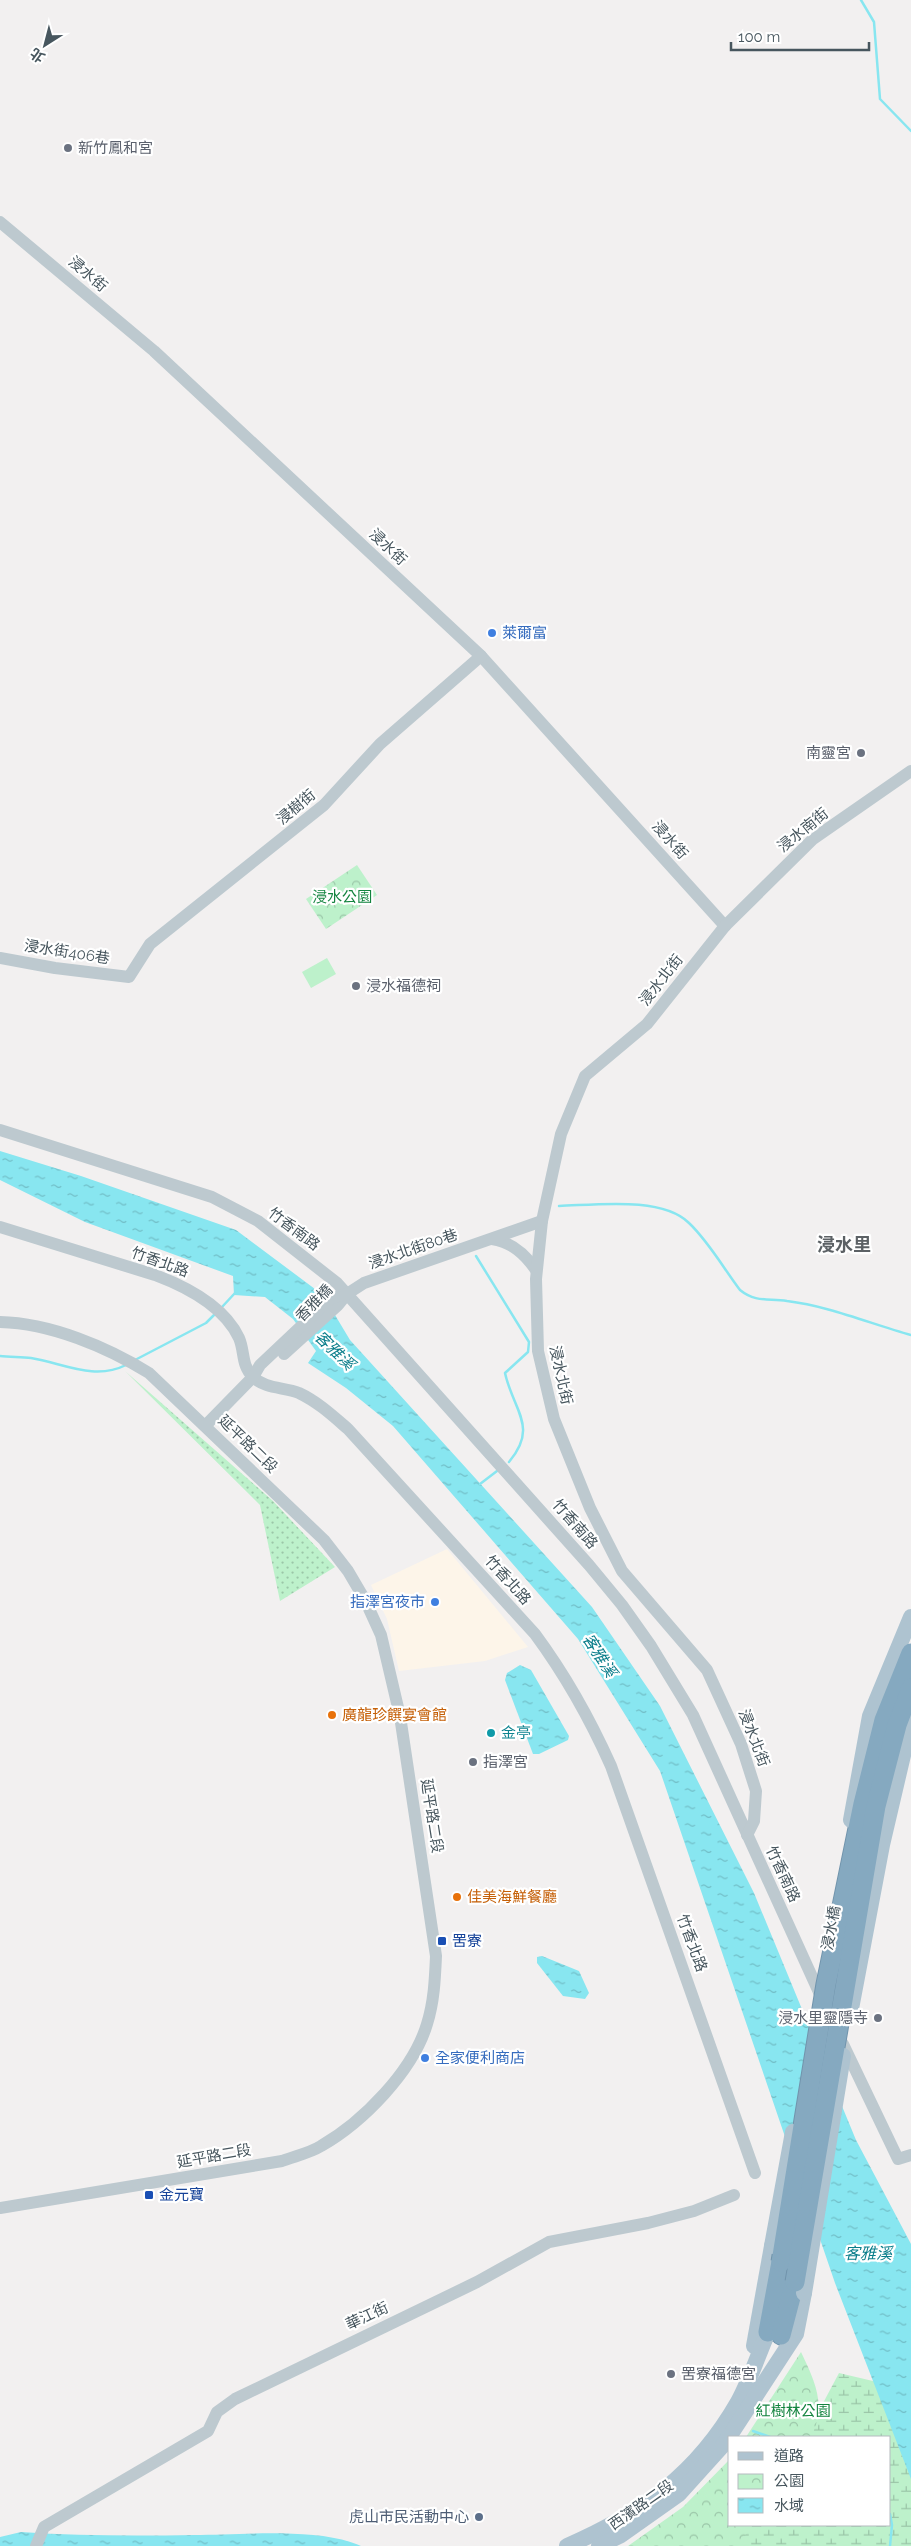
<svg xmlns="http://www.w3.org/2000/svg" width="911" height="2546" font-family="Raleway,'Noto Sans TC',sans-serif">
	<style>
		.commercial { fill: #fdf5e9 }
		.grass { fill: url(#grass-dots) }
		.wetland { fill: url(#wetland-marsh) }
		.park { fill: url(#park-crowns) }
		.garden { fill: #bdf1cb }
		.water { fill: url(#water-ripples) }
		.lines { fill: none; stroke-linecap: round; stroke-linejoin: round }
		.stream { stroke: #88e6f0; stroke-width: 2.5 }
		.highway-casing { stroke: #7194ac; stroke-width: 21 }
		.minor { stroke: #bdc9cf; stroke-width: 12 }
		.major { stroke: #aec3d0; stroke-width: 16 }
		.highway { stroke: #85a9c0; stroke-width: 19 }
		.highway-bridge-casing { stroke: #7194ac; stroke-width: 21; stroke-linecap: butt }
		.major-bridge { stroke: #aec3d0; stroke-width: 16 }
		.highway-bridge { stroke: #85a9c0; stroke-width: 19 }
		.worship-dot { fill: #6b7280; stroke: #fff; stroke-width: 2 }
		.shop-dot { fill: #3f7fe0; stroke: #fff; stroke-width: 2 }
		.food-dot { fill: #e8710a; stroke: #fff; stroke-width: 2 }
		.culture-dot { fill: #0f9aa8; stroke: #fff; stroke-width: 2 }
		.transit-dot { fill: #1a4fb4; stroke: #fff; stroke-width: 2 }
		.service-dot { fill: #5c6f8a; stroke: #fff; stroke-width: 2 }
		.labels { text-anchor: middle; stroke-width: 4.5; stroke-linejoin: round; paint-order: stroke }
		.worship-label { font-size: 15px; fill: #5b616d; stroke: #fff; text-anchor: start }
		.street-label { font-size: 15px; fill: #47565e; stroke: #fff }
		.shop-label { font-size: 15px; fill: #366cbe; stroke: #fff; text-anchor: start }
		.park-label { font-size: 15px; fill: #13843f; stroke: #fff }
		.food-label { font-size: 15px; fill: #c56008; stroke: #fff; text-anchor: start }
		.culture-label { font-size: 15px; fill: #0d838f; stroke: #fff; text-anchor: start }
		.transit-label { font-size: 15px; fill: #164399; stroke: #fff; text-anchor: start }
		.service-label { font-size: 15px; fill: #4e5e75; stroke: #fff; text-anchor: end }
		.water-label { font-size: 16px; font-style: italic; fill: #097d8a; stroke: #fff }
		.quarter-label { font-size: 18px; font-weight: bold; fill: #5c6165; stroke: #fff }
	</style>
	<defs>
		<pattern id="grass-dots" width="8" height="8" patternUnits="userSpaceOnUse" patternTransform="scale(1.25)"><rect width="8" height="8" fill="#bdf1cb"/><path d="M2 2h.1M6 6h.1" fill="none" stroke="#9bc6a8" stroke-width="1.8" stroke-linecap="round"/></pattern>
		<pattern id="wetland-marsh" width="20" height="14" patternUnits="userSpaceOnUse" patternTransform="scale(1.25)"><rect width="20" height="14" fill="#bdf1cb"/><path d="M1 5h8M5 5V1M11 12h8M15 12V8" fill="none" stroke="#9bc6a8"/></pattern>
		<pattern id="park-crowns" width="20" height="18" patternUnits="userSpaceOnUse" patternTransform="scale(1.25)"><rect width="20" height="18" fill="#bdf1cb"/><path d="M2 6a3 3 0 1 1 6 0M12 15a3 3 0 1 1 6 0" fill="none" stroke="#9bc6a8"/></pattern>
		<pattern id="water-ripples" width="26" height="14" patternUnits="userSpaceOnUse" patternTransform="scale(1.25)"><rect width="26" height="14" fill="#88e6f0"/><path d="M2 4q2-2 4 0t4 0M15 11q2-2 4 0t4 0" fill="none" stroke="#71bdc6"/></pattern>
	</defs>
	<rect width="100%" height="100%" fill="#f2f0f0"/>
	<path class="commercial" d="M 447,1549 L 528,1647 L 485,1661 L 399,1671 L 387,1619 L 371,1585 Z"/>
	<path class="grass" d="M 125,1371 L 273,1501 L 335,1567 L 280,1601 L 260,1505 Z"/>
	<path class="wetland" d="M 839,2373 L 911,2390 L 911,2546 L 732,2546 L 749,2525 L 890,2525 L 890,2437 L 805,2437 Z"/>
	<g class="park">
		<path d="M 357,865 L 377,895 L 326,929 L 306,899 Z"/>
		<path d="M 801,2352 C 815,2382 827,2405 811,2437 L 746,2437 Z"/>
		<path d="M 730,2459 L 730,2525 L 753,2525 L 737,2546 L 628,2546 L 683,2507 Z"/>
	</g>
	<path class="garden" d="M 327,958 L 336,974 L 311,988 L 302,972 Z"/>
	<g class="water">
		<path d="M 0,1151 L 81,1176 L 236,1230 L 323,1295 L 350,1340 L 592,1607 L 660,1706 L 754,1893 L 856,2140 L 911,2244 L 911,2479 L 835,2283 L 660,1771 L 578,1639 L 393,1426 L 346,1388 L 308,1363 L 316,1351 L 293,1319 L 265,1297 L 234,1295 L 233,1276 L 85,1222 L 0,1180 Z"/>
		<path d="M 520,1665 L 531,1670 L 569,1736 L 568,1740 L 539,1754 L 533,1754 L 505,1680 L 507,1673 Z"/>
		<path d="M 542,1956 L 579,1971 L 589,1993 L 585,1999 L 563,1996 L 537,1963 L 537,1957 Z"/>
		<path d="M 21,2532 C 79,2536 136,2536 194,2535 C 240,2535 319,2527 361,2546 L 0,2546 L 0,2537 Z"/>
	</g>
	<g class="lines">
		<g class="stream">
			<path d="M 861,0 L 874,22 L 880,99 L 911,131"/>
			<path d="M 559,1206 C 595,1205 662,1196 689,1223 C 709,1242 724,1269 740,1290 C 756,1303 769,1298 787,1301 C 829,1306 871,1324 911,1335"/>
			<path d="M 476,1256 L 529,1342 L 528,1352 L 505,1373 C 513,1410 539,1427 509,1462"/>
			<path d="M 222,1307 L 235,1293"/>
			<path d="M 0,1356 C 10,1357 21,1357 31,1358 C 63,1363 94,1381 126,1365"/>
			<path d="M 135,1360 L 206,1323 L 216,1313"/>
			<path d="M 480,1484 L 497,1471"/>
			<path d="M 753,2431 L 770,2437"/>
			<path d="M 890,2514 L 892,2525 L 890,2546"/>
		</g>
		<g class="highway-casing">
			<g id="highway">
				<path d="M 768,2332 L 781,2262"/>
				<path d="M 781,2335 L 795,2282"/>
			</g>
		</g>
		<g class="minor">
			<path d="M 0,222 L 154,351 L 481,656 L 725,926"/>
			<path d="M 0,958 L 55,968 L 129,977 L 150,944 L 324,805 L 380,744 L 481,656"/>
			<path d="M 0,1130 L 212,1197 L 258,1221 L 337,1283 L 589,1565 L 622,1605 L 651,1646 L 693,1715 L 823,2001"/>
			<path d="M 0,1227 L 155,1275 C 187,1287 224,1306 239,1338 C 245,1352 241,1365 253,1377 C 265,1389 284,1387 299,1393 C 318,1402 333,1416 348,1429 L 535,1634 C 566,1676 590,1719 611,1766 L 755,2173"/>
			<path d="M 492,1239 C 512,1242 525,1254 536,1270"/>
			<path d="M 0,1322 C 50,1323 107,1347 149,1373 L 324,1540 L 348,1571 L 365,1600 L 381,1635 L 400,1716 L 436,1956 C 435,1979 434,2002 427,2024 C 413,2071 363,2122 321,2146 C 310,2153 295,2156 282,2161 L 0,2208"/>
			<path d="M 284,1354 L 338,1305 L 347,1294"/>
			<path d="M 205,1426 L 253,1377 L 260,1365 L 331,1298 L 347,1294 L 364,1283 L 542,1221"/>
			<path d="M 747,1835 L 754,1821 L 756,1791 L 741,1744 L 707,1670 L 622,1571 L 590,1508 L 554,1419 L 538,1351 L 536,1279 L 542,1221 L 561,1134 L 585,1076 L 647,1024 L 725,926 L 813,839 L 911,771"/>
			<path d="M 843,2044 L 898,2159 L 911,2155"/>
			<path d="M 36,2546 L 44,2527 L 208,2431 L 217,2412 L 235,2399 L 477,2282 L 549,2242 L 648,2223 L 694,2211 L 734,2195"/>
		</g>
		<g class="major">
			<path d="M 754,2346 L 772,2246"/>
			<path d="M 567,2546 C 641,2514 697,2474 738,2402 C 750,2380 758,2355 768,2332"/>
			<path d="M 599,2546 L 621,2535 L 679,2494 L 725,2443 L 796,2334 L 804,2293"/>
		</g>
		<use href="#highway" class="highway"/>
		<g class="highway-bridge-casing">
			<g id="highway-bridge">
				<path d="M 781,2262 L 826,1984 L 863,1804 L 884,1720 L 911,1653"/>
				<path d="M 795,2282 L 876,1806 L 897,1725 L 911,1688"/>
			</g>
		</g>
		<g class="major-bridge">
			<path d="M 851,1820 L 870,1716 L 911,1617"/>
			<path d="M 850,2014 L 882,1845 L 911,1721"/>
			<path d="M 772,2246 L 793,2132"/>
			<path d="M 804,2293 L 843,2056"/>
		</g>
		<use href="#highway-bridge" class="highway-bridge"/>
	</g>
	<g class="worship-dot">
		<circle cx="68" cy="148" r="5"/>
		<circle cx="861" cy="753" r="5"/>
		<circle cx="356" cy="986" r="5"/>
		<circle cx="473" cy="1762" r="5"/>
		<circle cx="878" cy="2018" r="5"/>
		<circle cx="671" cy="2374" r="5"/>
	</g>
	<g class="shop-dot">
		<circle cx="492" cy="633" r="5"/>
		<circle cx="435" cy="1602" r="5"/>
		<circle cx="425" cy="2058" r="5"/>
	</g>
	<g class="food-dot">
		<circle cx="332" cy="1715" r="5"/>
		<circle cx="457" cy="1897" r="5"/>
	</g>
	<circle class="culture-dot" cx="491" cy="1733" r="5"/>
	<g class="transit-dot">
		<rect x="437" y="1936" width="10" height="10" rx="2.5"/>
		<rect x="144" y="2190" width="10" height="10" rx="2.5"/>
	</g>
	<circle class="service-dot" cx="479" cy="2517" r="5"/>
	<g class="labels">
		<g class="worship-label">
			<text x="78" y="153">新竹鳳和宮</text>
			<text x="851" y="758" text-anchor="end">南靈宮</text>
			<text x="366" y="991">浸水福德祠</text>
			<text x="483" y="1767">指澤宮</text>
			<text x="868" y="2023" text-anchor="end">浸水里靈隱寺</text>
			<text x="681" y="2379">罟寮福德宮</text>
		</g>
		<g class="street-label">
			<text transform="translate(88 274) rotate(40)" y="5">浸水街</text>
			<text transform="translate(388 547) rotate(43)" y="5">浸水街</text>
			<text transform="translate(296 807) rotate(-40)" y="5">浸樹街</text>
			<text transform="translate(803 830) rotate(-39)" y="5">浸水南街</text>
			<text transform="translate(670 840) rotate(48)" y="5">浸水街</text>
			<text transform="translate(67 952) rotate(9)" y="5">浸水街406巷</text>
			<text transform="translate(661 980) rotate(-52)" y="5">浸水北街</text>
			<text transform="translate(294 1229) rotate(37)" y="5">竹香南路</text>
			<text transform="translate(413 1249) rotate(-19)" y="5">浸水北街80巷</text>
			<text transform="translate(160 1262) rotate(20)" y="5">竹香北路</text>
			<text transform="translate(314 1303) rotate(-45)" y="5">香雅橋</text>
			<text transform="translate(561 1375) rotate(78)" y="5">浸水北街</text>
			<text transform="translate(248 1444) rotate(44)" y="5">延平路二段</text>
			<text transform="translate(575 1524) rotate(49)" y="5">竹香南路</text>
			<text transform="translate(508 1580) rotate(48)" y="5">竹香北路</text>
			<text transform="translate(754 1738) rotate(69)" y="5">浸水北街</text>
			<text transform="translate(432 1816) rotate(81)" y="5">延平路二段</text>
			<text transform="translate(783 1874) rotate(65)" y="5">竹香南路</text>
			<text transform="translate(831 1928) rotate(-80)" y="5">浸水橋</text>
			<text transform="translate(692 1943) rotate(70)" y="5">竹香北路</text>
			<text transform="translate(214 2156) rotate(-10)" y="5">延平路二段</text>
			<text transform="translate(367 2316) rotate(-25)" y="5">華江街</text>
			<text transform="translate(641 2505) rotate(-35)" y="5">西濱路二段</text>
		</g>
		<g class="shop-label">
			<text x="502" y="638">萊爾富</text>
			<text x="425" y="1607" text-anchor="end">指澤宮夜市</text>
			<text x="435" y="2063">全家便利商店</text>
		</g>
		<g class="park-label">
			<text x="342" y="902">浸水公園</text>
			<text x="793" y="2416">紅樹林公園</text>
		</g>
		<g class="food-label">
			<text x="342" y="1720">廣龍珍饌宴會館</text>
			<text x="467" y="1902">佳美海鮮餐廳</text>
		</g>
		<g class="culture-label">
			<text x="501" y="1738">金亭</text>
		</g>
		<g class="transit-label">
			<text x="452" y="1946">罟寮</text>
			<text x="159" y="2200">金元寶</text>
		</g>
		<g class="service-label">
			<text x="469" y="2522">虎山市民活動中心</text>
		</g>
		<g class="water-label">
			<text transform="translate(335 1350) rotate(44)" y="6">客雅溪</text>
			<text transform="translate(600 1655) rotate(57)" y="6">客雅溪</text>
			<text x="868" y="2259">客雅溪</text>
		</g>
		<g class="quarter-label">
			<text x="844" y="1251">浸水里</text>
		</g>
	</g>
	<rect x="728" y="2436" width="162" height="90" fill="#ffffff" stroke="#b5bbbf"/>
	<rect x="738" y="2452" width="25" height="8" fill="#aec3d0" stroke="#b5bbbf"/>
	<text x="774" y="2461" font-size="15" fill="#47565e">道路</text>
	<rect x="738" y="2474" width="25" height="15" fill="url(#park-crowns)" stroke="#b5bbbf"/>
	<text x="774" y="2486" font-size="15" fill="#47565e">公園</text>
	<rect x="738" y="2498" width="25" height="15" fill="url(#water-ripples)" stroke="#b5bbbf"/>
	<text x="774" y="2511" font-size="15" fill="#47565e">水域</text>
	<g transform="translate(45 45) rotate(216)" stroke="#ffffff" stroke-width="4" paint-order="stroke">
	<path d="M0-4L9 19L0 12L-9 19Z" fill="#47565e"/>
	<text y="-8" font-size="14" font-weight="bold" text-anchor="middle" fill="#47565e">北</text>
	</g>
	<path d="M731 42v8h138v-8" fill="none" stroke="#47565e" stroke-width="2.5"/>
	<text x="738" y="42" font-size="15" fill="#47565e" stroke="#ffffff" stroke-width="4" paint-order="stroke">100 m</text>
</svg>
